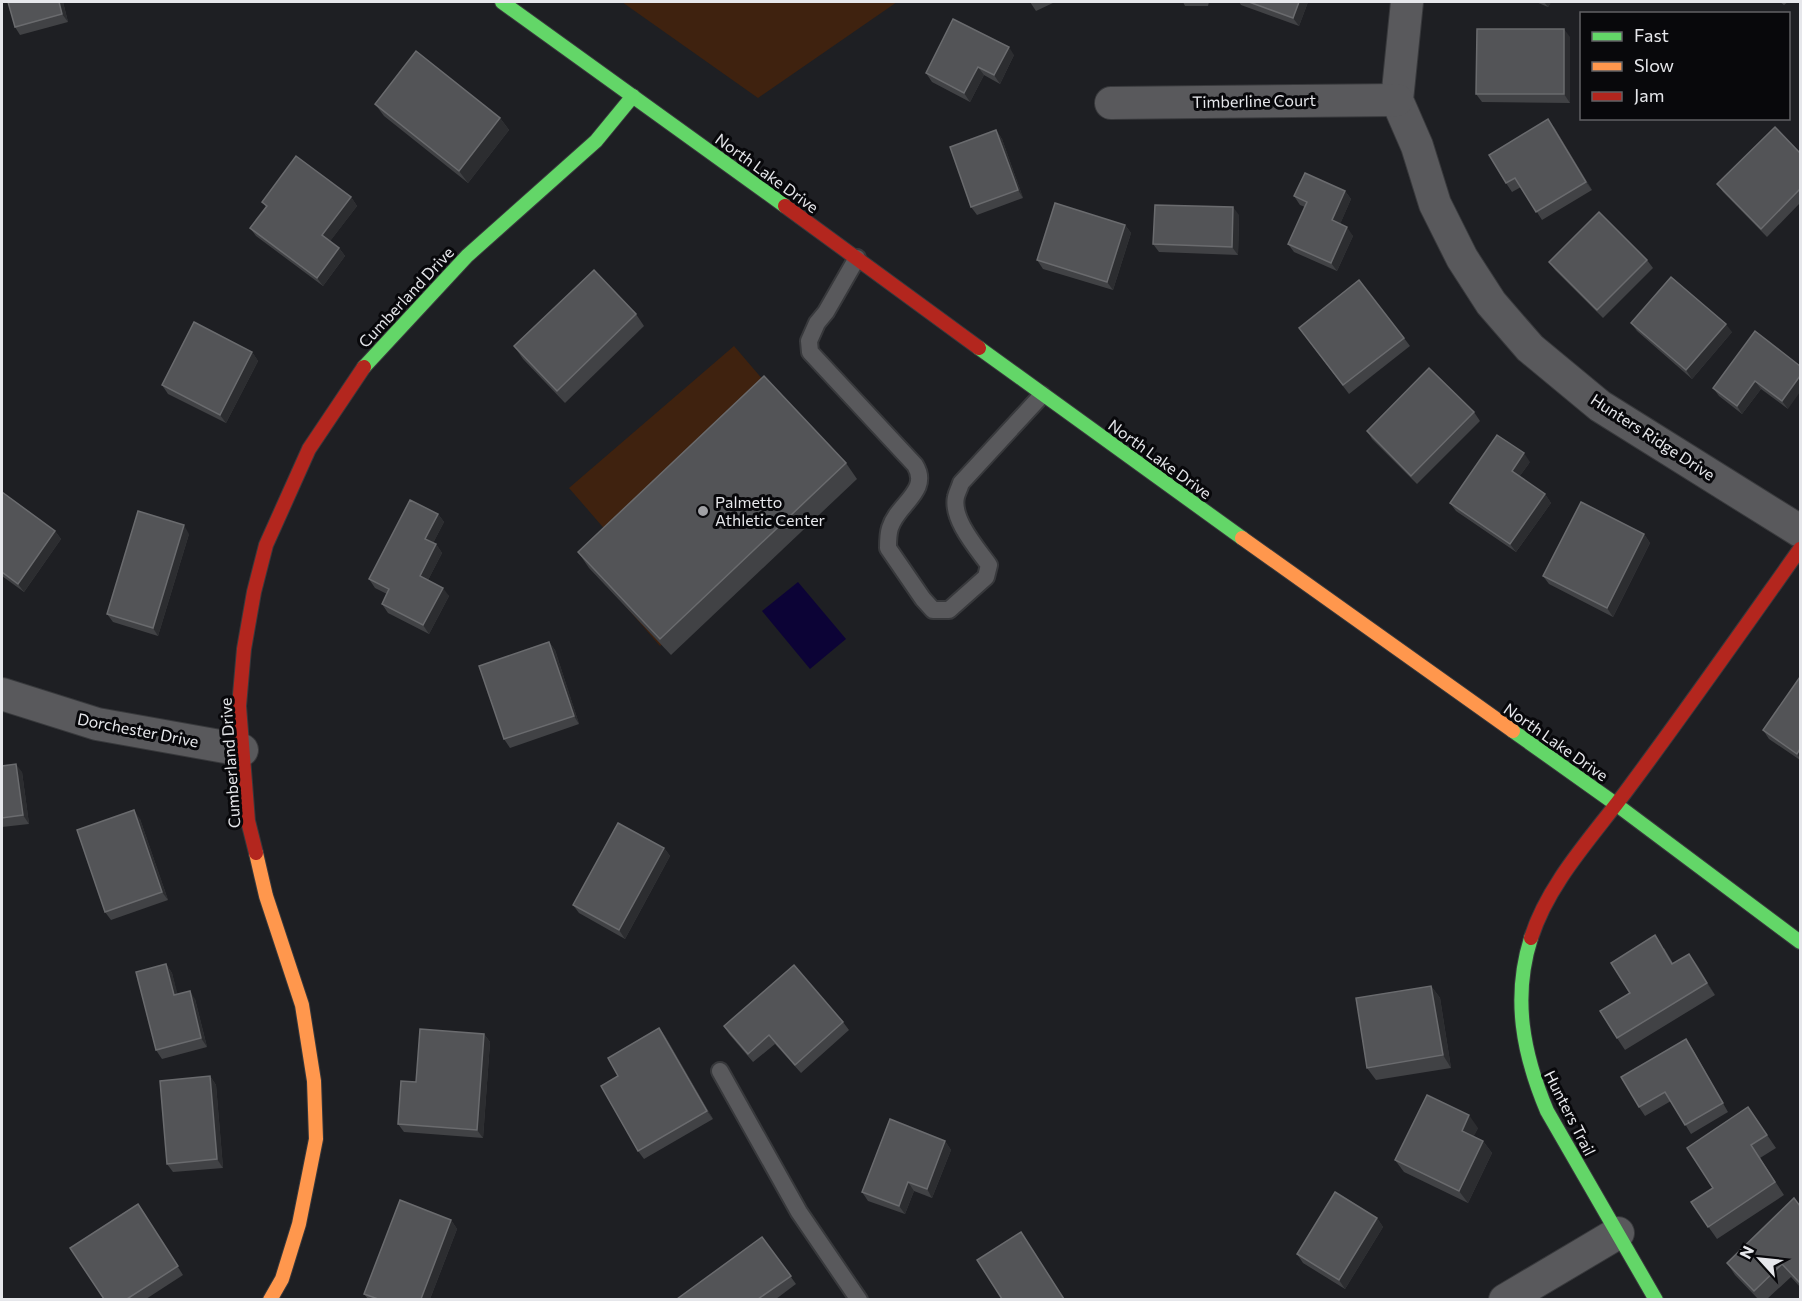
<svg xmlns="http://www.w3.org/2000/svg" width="1802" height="1301" font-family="Commissioner,sans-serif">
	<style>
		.green { fill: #3f220f }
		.water { fill: #0c0336 }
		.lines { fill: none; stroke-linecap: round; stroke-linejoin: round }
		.lane-casing { stroke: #38393c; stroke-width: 20 }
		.street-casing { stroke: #38393c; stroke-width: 34 }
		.fast-casing { stroke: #38393c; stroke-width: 16 }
		.slow-casing { stroke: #38393c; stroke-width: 16 }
		.jam-casing { stroke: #38393c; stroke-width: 16 }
		.lane { stroke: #59595c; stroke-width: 16 }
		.street { stroke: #59595c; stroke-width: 32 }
		.fast { stroke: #63d668; stroke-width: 14 }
		.slow { stroke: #ff974d; stroke-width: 14 }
		.jam { stroke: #b3261e; stroke-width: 14 }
		.wall { fill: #414245 }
		.shaded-wall { fill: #2c2d30 }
		.building { fill: #535457; stroke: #6a6b6e; stroke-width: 1.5 }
		.poi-dot { fill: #a0a1a5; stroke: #08080b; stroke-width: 2 }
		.labels { text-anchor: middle; stroke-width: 6; stroke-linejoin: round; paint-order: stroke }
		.street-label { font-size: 16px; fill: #e6e7eb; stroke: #08080b }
		.poi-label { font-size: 16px; fill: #e6e7eb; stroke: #08080b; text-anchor: start }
	</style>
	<rect width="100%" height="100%" fill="#1e1f23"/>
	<g class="green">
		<path d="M 622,2 L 897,2 L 758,98 Z"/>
		<path d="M 734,346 L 850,481 L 660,646 L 582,556 L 608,533 L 569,488 Z"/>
	</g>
	<path class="water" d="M 798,582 L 846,639 L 810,669 L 762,611 Z"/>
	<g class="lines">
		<g class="lane-casing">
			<g id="lane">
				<path d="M 857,258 L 826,312 L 817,323 L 809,341 L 810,352 L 915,465 C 931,491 897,504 890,528 C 888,534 888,542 888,548 L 923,599 L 933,610 L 949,610 L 986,577 L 989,565 C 977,548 951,519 956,497 C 957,492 960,487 961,483 L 1042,395"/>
				<path d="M 720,1071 L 799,1212 L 859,1300"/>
			</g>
		</g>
		<g class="street-casing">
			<g id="street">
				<path d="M 1407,2 L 1397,100 L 1417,146 L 1435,204 L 1462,258 L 1491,303 L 1530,348 L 1600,406 L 1800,531"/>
				<path d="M 1111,103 L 1397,100"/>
				<path d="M 2,694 L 97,724 L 242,750"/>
				<path d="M 1505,1300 L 1618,1233"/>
			</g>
		</g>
		<g class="fast-casing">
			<g id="fast">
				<path d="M 502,2 L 785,206"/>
				<path d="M 979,348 L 1242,538"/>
				<path d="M 364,367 L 467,256 L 596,141 L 633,96"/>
				<path d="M 1513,731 L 1617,805 L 1800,942"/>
				<path d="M 1531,938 C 1512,998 1523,1054 1547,1111 L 1656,1300"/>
			</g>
		</g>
		<g class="slow-casing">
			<g id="slow">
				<path d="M 1242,538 L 1513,731"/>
				<path d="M 256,853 L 266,896 L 302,1005 L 314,1081 L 316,1139 L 299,1224 L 282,1279 L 270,1300"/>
			</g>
		</g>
		<g class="jam-casing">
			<g id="jam">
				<path d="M 785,206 L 979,348"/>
				<path d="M 256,853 L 248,821 L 239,706 L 244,649 L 254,592 L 266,545 L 309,449 L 364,367"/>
				<path d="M 1531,938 C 1549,881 1595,834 1630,786 C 1688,708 1744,628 1800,549"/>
			</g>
		</g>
		<use href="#lane" class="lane"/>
		<use href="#street" class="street"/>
		<use href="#fast" class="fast"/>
		<use href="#slow" class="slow"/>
		<use href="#jam" class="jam"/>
	</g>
	<g class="wall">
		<path d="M 63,2 L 68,22 L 20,35 L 15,27 Z"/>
		<path d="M 1030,2 L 1055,2 L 1036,11 Z"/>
		<path d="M 1183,2 L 1209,2 L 1208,6 L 1185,6 Z"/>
		<path d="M 1239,2 L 1308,2 L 1299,26 L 1241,5 Z"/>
		<path d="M 1536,2 L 1551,2 L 1548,7 Z"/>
		<path d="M 1780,2 L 1788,2 L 1784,5 Z"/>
		<path d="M 1570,37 L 1570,103 L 1482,102 L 1476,94 Z"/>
		<path d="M 1014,55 L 1000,84 L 984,75 L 970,102 L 932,82 L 926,73 Z"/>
		<path d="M 375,104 L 500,118 L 509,130 L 468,183 L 384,116 Z"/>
		<path d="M 1554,127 L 1592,190 L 1542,220 L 1521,187 L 1512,192 L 1506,183 Z"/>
		<path d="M 996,130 L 1002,139 L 1023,198 L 977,215 L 971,207 Z"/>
		<path d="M 1800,153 L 1800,203 L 1767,237 L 1723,192 L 1717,184 Z"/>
		<path d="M 1345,191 L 1351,199 L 1340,224 L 1353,236 L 1337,271 L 1294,252 L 1288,244 L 1305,207 L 1300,205 L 1294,196 Z"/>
		<path d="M 351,197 L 357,206 L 330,241 L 339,248 L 345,256 L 323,286 L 256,236 L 250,228 L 266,207 L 262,202 Z"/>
		<path d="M 1239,215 L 1238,255 L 1159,252 L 1153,244 Z"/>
		<path d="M 1125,225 L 1131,233 L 1113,290 L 1043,269 L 1037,260 Z"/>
		<path d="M 1647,260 L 1653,268 L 1603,318 L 1555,270 L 1549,262 Z"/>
		<path d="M 636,314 L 644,326 L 565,403 L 523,359 L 514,346 Z"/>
		<path d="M 1631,323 L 1732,332 L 1692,379 L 1637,331 Z"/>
		<path d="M 1299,328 L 1404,338 L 1410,346 L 1349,394 Z"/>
		<path d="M 1755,331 L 1788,409 L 1761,389 L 1742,414 L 1719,396 L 1713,388 Z"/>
		<path d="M 252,352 L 258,361 L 226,423 L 168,394 L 162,385 Z"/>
		<path d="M 1474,412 L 1480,421 L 1417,484 L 1372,439 L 1367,431 Z"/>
		<path d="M 1530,462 L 1519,477 L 1545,494 L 1551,503 L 1516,552 L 1456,511 L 1450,503 Z"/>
		<path d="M 846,463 L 857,479 L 671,655 L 589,568 L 578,552 Z"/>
		<path d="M 2,492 L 55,531 L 61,539 L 24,592 L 2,576 Z"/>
		<path d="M 438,514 L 444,522 L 433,543 L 436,544 L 442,553 L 428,580 L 449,596 L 429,634 L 388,613 L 382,604 L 387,594 L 375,588 L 369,579 Z"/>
		<path d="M 189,534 L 158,636 L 113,622 L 107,614 Z"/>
		<path d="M 1644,534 L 1650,543 L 1613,617 L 1549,584 L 1543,576 Z"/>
		<path d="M 549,642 L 555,650 L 579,724 L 510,748 L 504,739 Z"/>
		<path d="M 1800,677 L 1800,760 L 1769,739 L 1763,730 Z"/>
		<path d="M 2,766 L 22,772 L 29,824 L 2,827 Z"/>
		<path d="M 140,819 L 168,900 L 111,920 L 105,912 Z"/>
		<path d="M 664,848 L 670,856 L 625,939 L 579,913 L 573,905 Z"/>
		<path d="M 1664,948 L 1673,963 L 1689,954 L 1715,995 L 1625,1050 L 1617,1038 L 1630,993 Z"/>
		<path d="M 166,964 L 172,973 L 177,994 L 195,999 L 207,1047 L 162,1059 L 156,1050 Z"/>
		<path d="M 1431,986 L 1440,998 L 1451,1068 L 1376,1080 L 1367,1068 Z"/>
		<path d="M 843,1022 L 849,1030 L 801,1073 L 775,1044 L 753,1062 L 729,1034 L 724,1026 Z"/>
		<path d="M 659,1028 L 665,1036 L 713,1119 L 644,1159 L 638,1151 L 618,1076 Z"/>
		<path d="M 484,1034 L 490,1042 L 483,1138 L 404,1132 L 398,1124 L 416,1082 Z"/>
		<path d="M 1692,1048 L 1728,1112 L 1691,1134 L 1671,1101 L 1645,1116 L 1639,1107 Z"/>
		<path d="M 210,1076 L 216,1085 L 223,1168 L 173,1172 L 167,1164 Z"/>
		<path d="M 1748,1107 L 1776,1148 L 1760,1158 L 1784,1195 L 1717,1239 L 1691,1202 L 1713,1188 Z"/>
		<path d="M 1478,1128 L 1473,1137 L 1483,1141 L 1492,1153 L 1468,1203 L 1404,1172 L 1395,1160 Z"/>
		<path d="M 945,1141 L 951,1150 L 932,1198 L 914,1191 L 905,1214 L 868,1201 L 862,1192 Z"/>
		<path d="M 1800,1206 L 1800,1287 L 1791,1277 L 1767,1299 L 1758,1299 L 1735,1275 L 1727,1263 Z"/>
		<path d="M 144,1213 L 183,1275 L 146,1299 L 104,1299 Z"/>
		<path d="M 1377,1218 L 1383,1227 L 1345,1289 L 1303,1263 L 1297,1254 Z"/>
		<path d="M 451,1220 L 457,1229 L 430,1299 L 368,1299 L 364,1294 Z"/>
		<path d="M 762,1237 L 796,1284 L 776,1299 L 677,1299 Z"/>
	</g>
	<g class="shaded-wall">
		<path d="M 59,2 L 63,2 L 68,22 L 62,14 Z"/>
		<path d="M 1299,2 L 1308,2 L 1299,26 L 1293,18 Z"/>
		<path d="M 1544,2 L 1551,2 L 1548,7 Z"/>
		<path d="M 1564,29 L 1570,37 L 1570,103 L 1564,94 Z"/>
		<path d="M 1009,47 L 1014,55 L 1000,84 L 994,75 Z"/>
		<path d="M 978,67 L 984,75 L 970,102 L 964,93 Z"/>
		<path d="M 500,118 L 509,130 L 468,183 L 459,171 Z"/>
		<path d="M 1548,119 L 1554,127 L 1592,190 L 1586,182 Z"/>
		<path d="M 996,130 L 1002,139 L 1023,198 L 1018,190 Z"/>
		<path d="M 1345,191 L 1351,199 L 1338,229 L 1332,220 Z"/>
		<path d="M 351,197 L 357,206 L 328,244 L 322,235 Z"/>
		<path d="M 1233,207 L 1239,215 L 1238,255 L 1232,247 Z"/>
		<path d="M 1125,225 L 1131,233 L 1113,290 L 1107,282 Z"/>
		<path d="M 1347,227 L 1353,236 L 1337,271 L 1331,263 Z"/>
		<path d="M 339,248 L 345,256 L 323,286 L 317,278 Z"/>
		<path d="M 1726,324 L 1732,332 L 1692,379 L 1686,370 Z"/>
		<path d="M 252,352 L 258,361 L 226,423 L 220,415 Z"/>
		<path d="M 1800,376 L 1800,392 L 1788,409 L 1782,401 Z"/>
		<path d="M 1755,381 L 1761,389 L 1742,414 L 1737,406 Z"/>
		<path d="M 1524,453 L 1530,462 L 1517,480 L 1512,471 Z"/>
		<path d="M 1545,494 L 1551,503 L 1516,552 L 1510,544 Z"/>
		<path d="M 438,514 L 444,522 L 431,547 L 425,539 Z"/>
		<path d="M 184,525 L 189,534 L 158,636 L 153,628 Z"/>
		<path d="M 55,531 L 61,539 L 24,592 L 18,584 Z"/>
		<path d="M 1644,534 L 1650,543 L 1613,617 L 1607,608 Z"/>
		<path d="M 436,544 L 442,553 L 426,584 L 420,576 Z"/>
		<path d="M 443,588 L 449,596 L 429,634 L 423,625 Z"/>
		<path d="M 549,642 L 555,650 L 579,724 L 574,716 Z"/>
		<path d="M 1800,749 L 1800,759 L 1797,754 Z"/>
		<path d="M 16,764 L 22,772 L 29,824 L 23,815 Z"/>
		<path d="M 134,810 L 140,819 L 168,900 L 162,892 Z"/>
		<path d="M 664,848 L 670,856 L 625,939 L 619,930 Z"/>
		<path d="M 1689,954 L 1698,966 L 1715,995 L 1707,983 Z"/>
		<path d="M 166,964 L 172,973 L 180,1003 L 174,995 Z"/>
		<path d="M 1431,986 L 1440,998 L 1451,1068 L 1443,1055 Z"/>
		<path d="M 190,991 L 195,999 L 207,1047 L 201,1038 Z"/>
		<path d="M 659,1028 L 665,1036 L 713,1119 L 707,1111 Z"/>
		<path d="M 484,1034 L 490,1042 L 483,1138 L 477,1130 Z"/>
		<path d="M 1686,1039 L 1692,1048 L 1728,1112 L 1723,1103 Z"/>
		<path d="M 210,1076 L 216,1085 L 223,1168 L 217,1159 Z"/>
		<path d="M 1469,1115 L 1478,1128 L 1470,1144 L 1462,1131 Z"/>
		<path d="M 945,1141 L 951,1150 L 932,1198 L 927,1189 Z"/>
		<path d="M 1483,1141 L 1492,1153 L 1468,1203 L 1459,1191 Z"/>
		<path d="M 908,1182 L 914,1191 L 905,1214 L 899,1206 Z"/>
		<path d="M 1377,1218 L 1383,1227 L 1345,1289 L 1339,1280 Z"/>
		<path d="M 451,1220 L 457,1229 L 430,1299 L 421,1299 Z"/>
	</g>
	<g class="building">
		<path d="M 8,2 L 59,2 L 62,14 L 15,27 Z"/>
		<path d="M 1249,2 L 1299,2 L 1293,18 Z"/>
		<path d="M 953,19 L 1009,47 L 994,75 L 978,67 L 964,93 L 926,73 Z"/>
		<path d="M 1477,29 L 1564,29 L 1564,94 L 1476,94 Z"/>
		<path d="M 416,51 L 500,118 L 459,171 L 375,104 Z"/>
		<path d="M 1548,119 L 1586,182 L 1536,212 L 1515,178 L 1506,183 L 1489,155 Z"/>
		<path d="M 1775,127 L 1800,153 L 1800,189 L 1761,229 L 1717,184 Z"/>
		<path d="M 996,130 L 1018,190 L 971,207 L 950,147 Z"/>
		<path d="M 296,156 L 351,197 L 322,235 L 339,248 L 317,278 L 250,228 L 267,206 L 262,202 Z"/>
		<path d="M 1305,173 L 1345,191 L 1332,220 L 1347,227 L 1331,263 L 1288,244 L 1307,202 L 1294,196 Z"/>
		<path d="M 1055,203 L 1125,225 L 1107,282 L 1037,260 Z"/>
		<path d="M 1155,205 L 1233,207 L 1232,247 L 1153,244 Z"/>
		<path d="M 1599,212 L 1647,260 L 1597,310 L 1549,262 Z"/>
		<path d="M 594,270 L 636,314 L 557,391 L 514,346 Z"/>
		<path d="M 1671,277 L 1726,324 L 1686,370 L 1631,323 Z"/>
		<path d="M 1359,280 L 1404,338 L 1343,385 L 1299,328 Z"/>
		<path d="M 194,322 L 252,352 L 220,415 L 162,385 Z"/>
		<path d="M 1755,331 L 1800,366 L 1800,376 L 1782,401 L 1755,381 L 1737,406 L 1713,388 Z"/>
		<path d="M 1429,368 L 1474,412 L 1411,476 L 1367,431 Z"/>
		<path d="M 764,376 L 846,463 L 660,639 L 578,552 Z"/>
		<path d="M 1497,435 L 1524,453 L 1512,471 L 1545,494 L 1510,544 L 1450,503 Z"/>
		<path d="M 2,492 L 55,531 L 18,584 L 2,572 Z"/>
		<path d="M 410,500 L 438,514 L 425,539 L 436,544 L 420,576 L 443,588 L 423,625 L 382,604 L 389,589 L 369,579 Z"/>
		<path d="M 1581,502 L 1644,534 L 1607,608 L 1543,576 Z"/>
		<path d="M 138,511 L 184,525 L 153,628 L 107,614 Z"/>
		<path d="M 549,642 L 574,716 L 504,739 L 479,666 Z"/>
		<path d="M 1800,677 L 1800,749 L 1797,754 L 1763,730 Z"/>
		<path d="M 16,764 L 23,815 L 2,818 L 2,766 Z"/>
		<path d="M 134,810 L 162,892 L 105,912 L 77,830 Z"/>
		<path d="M 618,823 L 664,848 L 619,930 L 573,905 Z"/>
		<path d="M 1655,935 L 1672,964 L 1689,954 L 1707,983 L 1617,1038 L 1600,1011 L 1630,993 L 1611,963 Z"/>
		<path d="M 166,964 L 174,995 L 190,991 L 201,1038 L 156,1050 L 136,972 Z"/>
		<path d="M 794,965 L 843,1022 L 795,1065 L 769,1035 L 748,1054 L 724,1026 Z"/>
		<path d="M 1431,986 L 1443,1055 L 1367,1068 L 1356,998 Z"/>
		<path d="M 659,1028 L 707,1111 L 638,1151 L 601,1086 L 618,1076 L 608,1058 Z"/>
		<path d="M 420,1029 L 484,1034 L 477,1130 L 398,1124 L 401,1081 L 416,1082 Z"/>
		<path d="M 1686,1039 L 1723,1103 L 1685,1125 L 1665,1092 L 1639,1107 L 1621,1077 Z"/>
		<path d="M 210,1076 L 217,1159 L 167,1164 L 160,1081 Z"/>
		<path d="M 1427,1095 L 1469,1115 L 1462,1131 L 1483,1141 L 1459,1191 L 1395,1160 Z"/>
		<path d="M 1748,1107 L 1767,1135 L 1751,1145 L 1775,1182 L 1708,1227 L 1691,1202 L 1713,1188 L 1687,1148 Z"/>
		<path d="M 890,1119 L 945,1141 L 927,1189 L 908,1182 L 899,1206 L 862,1192 Z"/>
		<path d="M 1335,1192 L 1377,1218 L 1339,1280 L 1297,1254 Z"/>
		<path d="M 1794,1198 L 1800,1206 L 1800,1283 L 1782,1264 L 1754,1291 L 1727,1263 Z"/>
		<path d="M 400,1200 L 451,1220 L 421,1299 L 378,1299 L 364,1294 Z"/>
		<path d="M 138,1204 L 178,1266 L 127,1299 L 104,1299 L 70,1248 Z"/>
		<path d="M 1021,1232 L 1064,1299 L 1002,1299 L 977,1260 Z"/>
		<path d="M 762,1237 L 791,1276 L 758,1299 L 677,1299 Z"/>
	</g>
	<circle class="poi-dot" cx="703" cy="511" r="6"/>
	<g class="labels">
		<g class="street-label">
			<text transform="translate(1254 101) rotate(-1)" y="6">Timberline Court</text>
			<text transform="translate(767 173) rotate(36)" y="6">North Lake Drive</text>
			<text transform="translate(406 297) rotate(-47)" y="6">Cumberland Drive</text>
			<text transform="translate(1653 437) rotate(33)" y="6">Hunters Ridge Drive</text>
			<text transform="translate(1160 459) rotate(36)" y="6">North Lake Drive</text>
			<text transform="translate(138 730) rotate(11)" y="6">Dorchester Drive</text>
			<text transform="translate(1556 742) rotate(35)" y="6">North Lake Drive</text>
			<text transform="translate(230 763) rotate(-94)" y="6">Cumberland Drive</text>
			<text transform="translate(1570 1113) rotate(63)" y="6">Hunters Trail</text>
		</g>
		<g class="poi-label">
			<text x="715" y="508">Palmetto<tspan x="715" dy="18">Athletic Center</tspan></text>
		</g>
	</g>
	<rect width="1802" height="1301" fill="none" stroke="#e6e7eb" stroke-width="6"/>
	<rect x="1580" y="12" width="210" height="108" fill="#08080b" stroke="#616165" stroke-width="1.5"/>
	<rect x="1592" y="32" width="30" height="9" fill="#63d668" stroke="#616165" stroke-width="1.5"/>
	<text x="1634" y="42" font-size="18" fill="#e6e7eb">Fast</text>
	<rect x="1592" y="62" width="30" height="9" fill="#ff974d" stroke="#616165" stroke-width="1.5"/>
	<text x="1634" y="72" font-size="18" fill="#e6e7eb">Slow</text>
	<rect x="1592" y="92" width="30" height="9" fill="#b3261e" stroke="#616165" stroke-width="1.5"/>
	<text x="1634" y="102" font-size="18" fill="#e6e7eb">Jam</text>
	<g transform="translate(1760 1259) rotate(297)" stroke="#08080b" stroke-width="4.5" paint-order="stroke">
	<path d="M0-4.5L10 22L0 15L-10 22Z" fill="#e6e7eb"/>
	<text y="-9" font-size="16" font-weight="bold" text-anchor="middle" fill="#e6e7eb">N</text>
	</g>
</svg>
